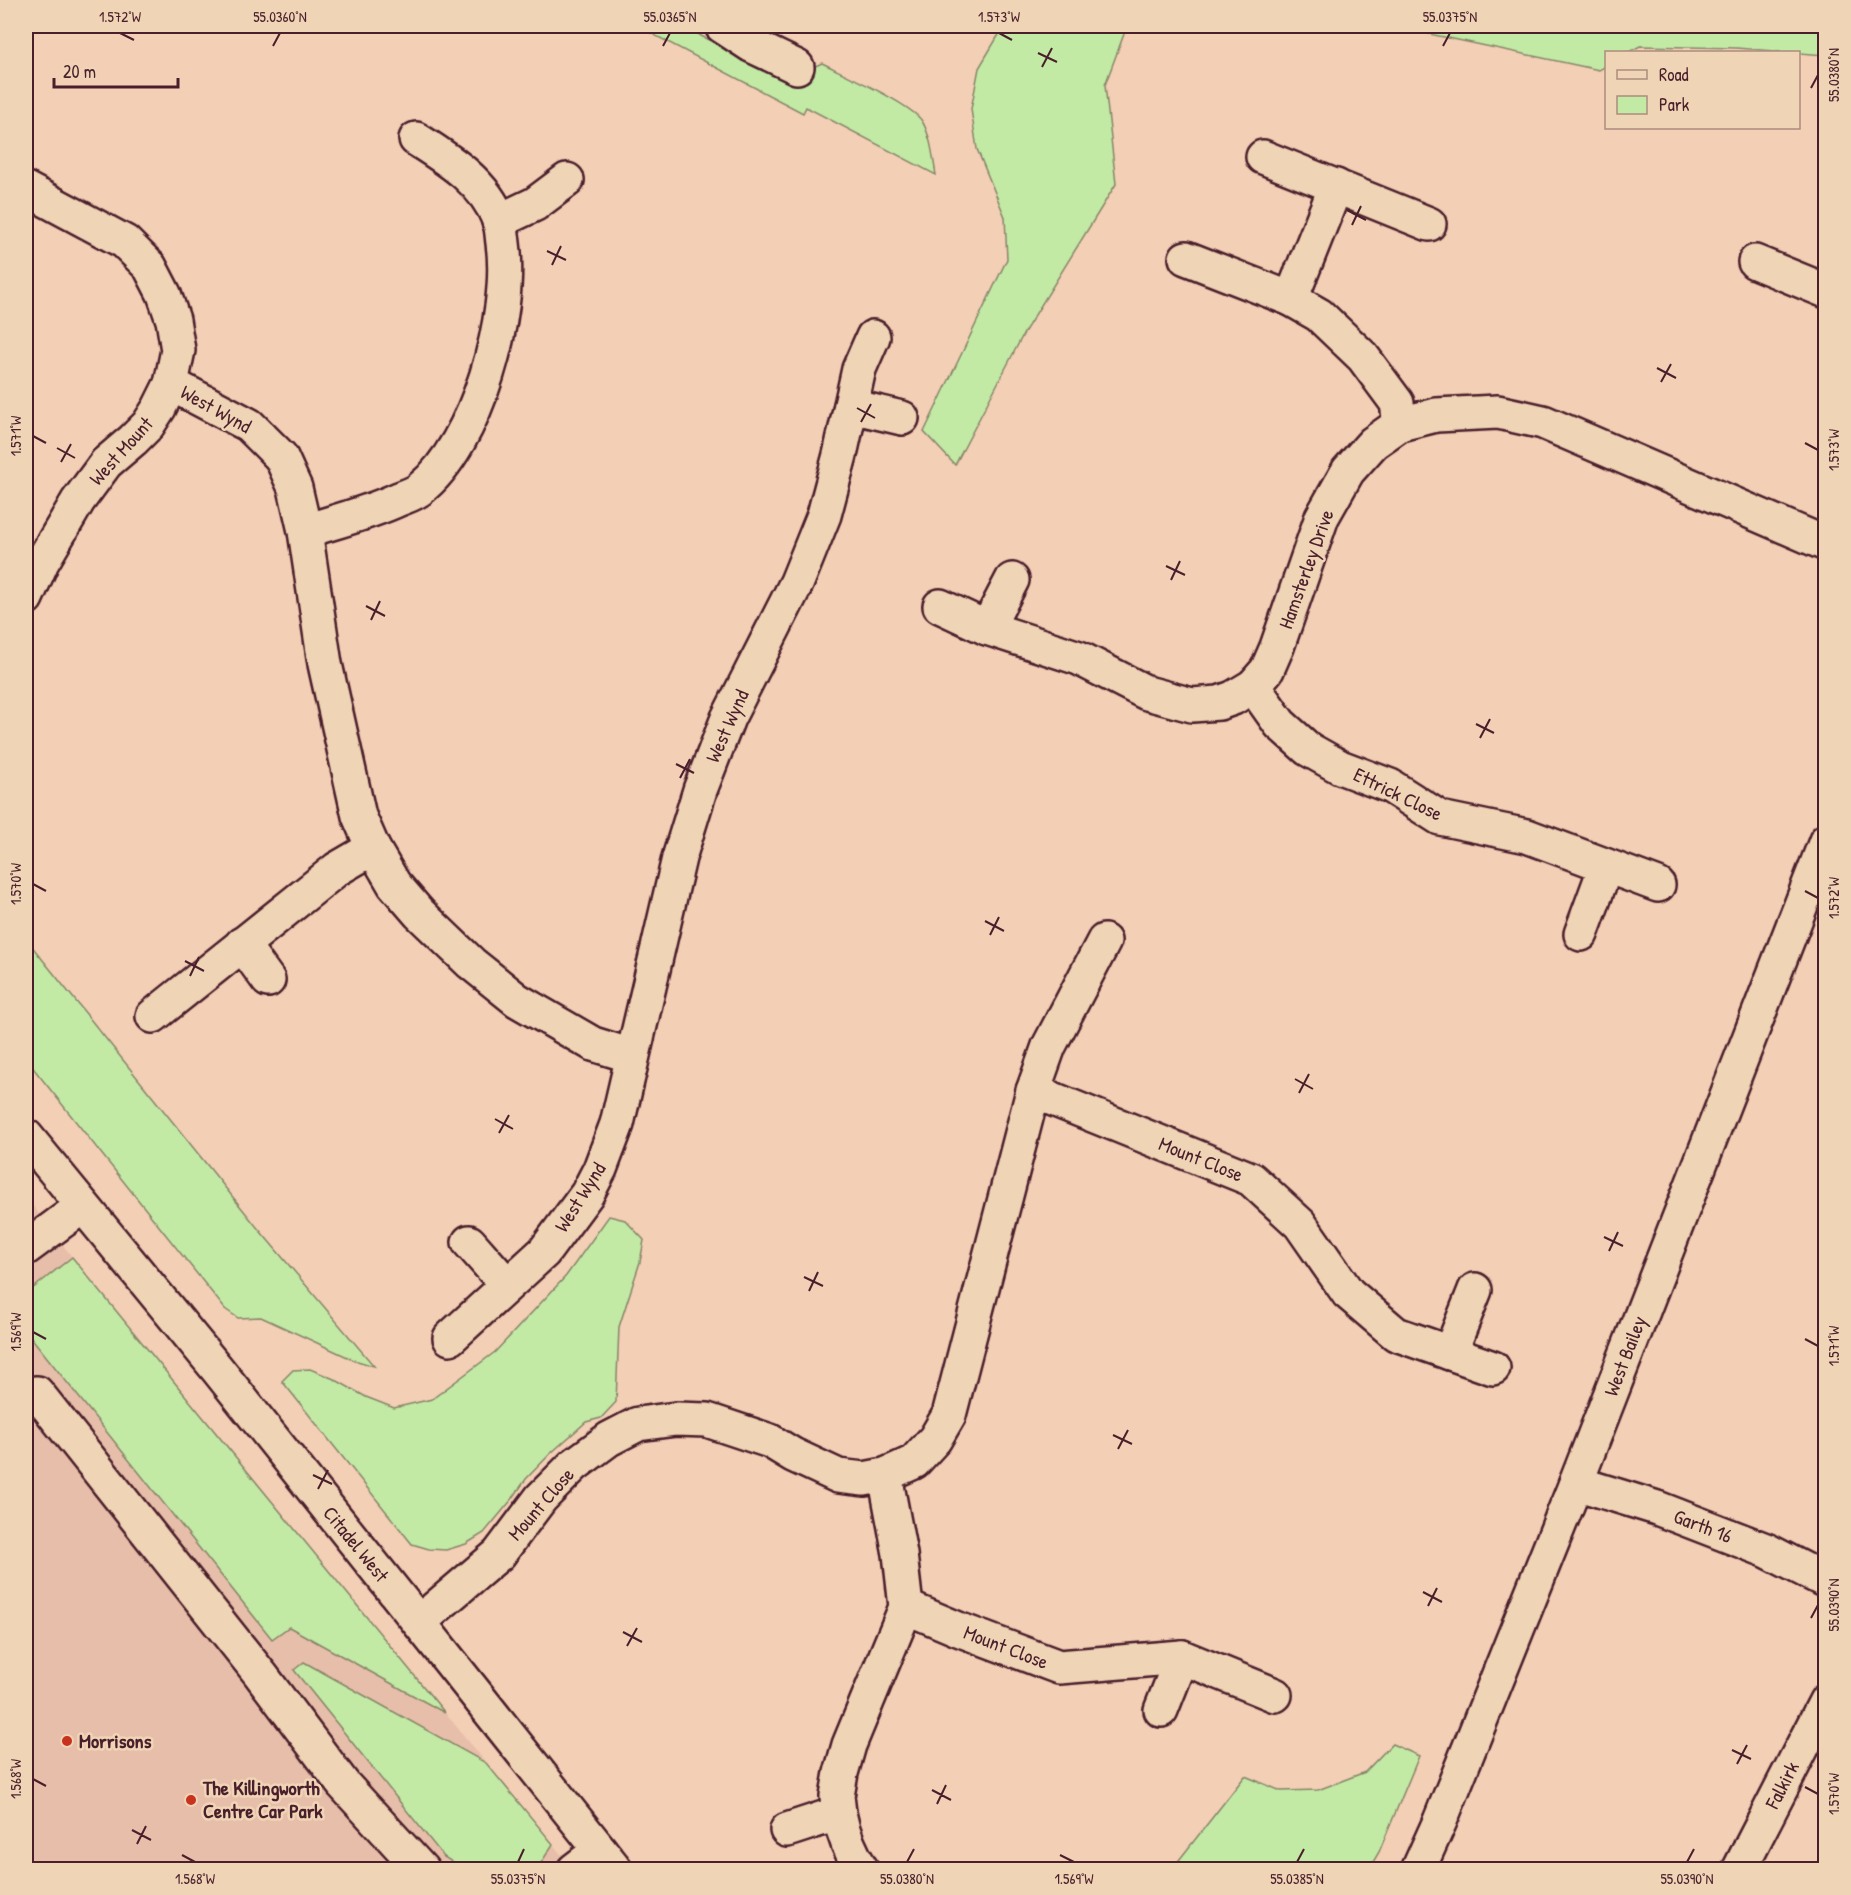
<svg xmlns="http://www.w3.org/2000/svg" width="1851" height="1895" font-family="'Patrick Hand',sans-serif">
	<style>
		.built { fill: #e7bea9 }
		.green { fill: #c2eaa5; stroke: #868468; stroke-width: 1.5 }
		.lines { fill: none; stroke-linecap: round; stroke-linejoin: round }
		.minor-casing { stroke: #4a1f2b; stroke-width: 38 }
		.minor { stroke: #efd4b6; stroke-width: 33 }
		.ticks { fill: none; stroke: #4a1f2b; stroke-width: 2 }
		.poi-dot { fill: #c8321e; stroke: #efd4b6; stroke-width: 2 }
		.labels { text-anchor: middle; stroke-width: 5; stroke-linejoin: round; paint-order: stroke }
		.street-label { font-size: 20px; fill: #4a1f2b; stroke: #efd4b6 }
		.poi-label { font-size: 20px; font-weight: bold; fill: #4a1f2b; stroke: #efd4b6; text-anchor: start }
		.neatline { fill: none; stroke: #4a1f2b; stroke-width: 2 }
		.ticks-label { font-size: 15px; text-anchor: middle; fill: #4a1f2b }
	</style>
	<rect width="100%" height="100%" fill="#f3cfb5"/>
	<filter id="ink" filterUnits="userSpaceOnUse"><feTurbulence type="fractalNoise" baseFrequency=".0167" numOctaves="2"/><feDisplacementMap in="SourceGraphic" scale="12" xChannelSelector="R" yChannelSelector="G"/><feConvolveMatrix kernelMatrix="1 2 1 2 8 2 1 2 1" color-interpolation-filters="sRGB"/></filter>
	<g filter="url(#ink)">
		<path class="built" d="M 26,1197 L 72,1257 L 573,1869 L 26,1869 Z"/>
		<g class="green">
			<path d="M 642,26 L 685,26 L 703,37 L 778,76 L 802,72 L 822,63 C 844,74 911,104 922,121 C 931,136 933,158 936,175 L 806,107 L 803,113 L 641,28 Z"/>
			<path d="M 1004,26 L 1127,26 L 1105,85 L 1116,184 L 1025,331 L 955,465 L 924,432 L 1007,259 L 1005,217 L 977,149 L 971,109 L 979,68 Z"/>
			<path d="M 1392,26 L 1825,26 L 1825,55 L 1736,48 L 1640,46 L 1629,52 L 1606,52 L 1606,66 L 1599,70 Z"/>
			<path d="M 26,939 L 256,1226 L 374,1366 L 354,1360 L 261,1317 L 238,1318 L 225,1309 L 26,1059 Z"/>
			<path d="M 609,1216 L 625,1220 L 644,1240 L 640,1262 L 619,1327 L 616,1402 L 601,1418 L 586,1422 L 550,1454 L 526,1479 L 513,1498 L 484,1533 L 466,1544 L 446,1550 L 429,1549 L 412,1544 L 282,1381 L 293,1370 L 310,1369 L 334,1379 L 366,1397 L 394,1408 L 432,1399 L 495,1352 L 566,1276 Z"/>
			<path d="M 72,1257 L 445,1713 L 289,1627 L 272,1639 L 26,1331 L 26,1294 Z"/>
			<path d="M 304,1662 L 486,1763 L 553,1844 L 541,1863 L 531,1869 L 463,1869 L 444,1857 L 294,1670 Z"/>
			<path d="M 1392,1744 L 1419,1756 L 1379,1852 L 1369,1869 L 1172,1869 L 1245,1776 L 1281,1791 L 1318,1790 L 1365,1772 Z"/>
		</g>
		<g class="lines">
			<g class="minor-casing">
				<g id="minor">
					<path d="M 722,26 L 751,45 L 797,67"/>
					<path d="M 1263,157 L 1429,224"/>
					<path d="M 26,189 L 125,242 L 150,267 L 164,294 L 173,320 L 178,350 L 171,384 L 159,408 L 148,425 L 133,440 L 106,463 L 78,501 L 42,562 L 26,598"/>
					<path d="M 499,221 L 535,204 L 567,180"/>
					<path d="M 1186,258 L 1291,299 L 1319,315 L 1363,357 L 1397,403 L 1400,424"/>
					<path d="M 1755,262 L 1826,291"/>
					<path d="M 1291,299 L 1336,186"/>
					<path d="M 171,384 L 249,425 L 281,457 L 295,488 L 305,531 L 325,664 L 359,816 L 373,848 L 394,884 L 419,913 L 471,963 L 517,1000 L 593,1044 L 632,1056"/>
					<path d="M 851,406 L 902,418"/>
					<path d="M 305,531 C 337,521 369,513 399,499 C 406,496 414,494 420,489 C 477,444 513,313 503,243 C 502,236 502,227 499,220 C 485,182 449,160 416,139"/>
					<path d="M 940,606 L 987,628 L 1079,658 L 1147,693 L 1192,705 L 1219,703 L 1233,698 L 1253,686 L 1267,670 L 1277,647 L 1322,517 L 1348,471 L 1373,443 L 1400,424 L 1436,415 L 1498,412 L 1543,422 L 1826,544"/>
					<path d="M 987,628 L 1012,580"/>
					<path d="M 1253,686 L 1280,724 L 1308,749 L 1340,767 L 1390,786 L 1440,818 L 1527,836 L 1658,885"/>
					<path d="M 1581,934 L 1606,866"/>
					<path d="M 242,944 L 268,980"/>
					<path d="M 153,1016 L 337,869 L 373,848"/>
					<path d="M 1033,1091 L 1251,1179 L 1300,1224 L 1348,1293 L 1396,1334 L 1493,1368"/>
					<path d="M 26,1136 L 218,1370 L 616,1870"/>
					<path d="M 469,1242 L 507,1285"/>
					<path d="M 26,1248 L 83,1206"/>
					<path d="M 450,1338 L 544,1252 L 587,1194 L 600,1169 L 617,1124 L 679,858 L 700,790 L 728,718 L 797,582 L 824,515 L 840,455 L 859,369 L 873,337"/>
					<path d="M 1450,1353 L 1475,1290"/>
					<path d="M 26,1394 L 37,1393 L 261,1675 L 343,1784 L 422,1870"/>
					<path d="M 1576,1483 L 1657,1508 L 1768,1551 L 1826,1581"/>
					<path d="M 906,1607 L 958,1629 L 1059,1667 L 1182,1657 L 1275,1695"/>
					<path d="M 419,1622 L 499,1554 L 541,1498 L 574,1465 L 609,1439 L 638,1424 L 676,1419 L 707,1420 L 770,1441 L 793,1455 L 838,1476 L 864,1479 L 885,1475 L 914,1462 L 935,1439 L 949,1415 L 1033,1091 L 1049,1046 L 1104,941"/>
					<path d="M 1161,1710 L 1182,1657"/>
					<path d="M 839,1813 L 837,1796 L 841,1773 L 849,1745 L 906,1607 L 900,1554 L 885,1475"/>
					<path d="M 787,1830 L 839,1813 C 843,1834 850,1852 862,1870"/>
					<path d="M 574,1870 L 600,1850"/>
					<path d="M 1418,1870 L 1440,1821 L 1576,1483 L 1826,841"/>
					<path d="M 1739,1870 L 1826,1701"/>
				</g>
			</g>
			<use href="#minor" class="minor"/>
		</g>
	</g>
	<path class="ticks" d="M 120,33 L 134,40M 999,33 L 1012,40M 273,46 L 280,33M 663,46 L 670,33M 1443,46 L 1450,33M 1038,53 L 1057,62M 1042,67 L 1052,48M 1811,88 L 1818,75M 1347,210 L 1366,220M 1352,225 L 1361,206M 547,251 L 566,260M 552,265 L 561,246M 1657,368 L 1676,378M 1661,382 L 1671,364M 857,408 L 875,418M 861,422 L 871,404M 33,436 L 46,443M 1805,443 L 1818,450M 57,448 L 75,458M 61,462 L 71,444M 1166,566 L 1185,575M 1171,580 L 1180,561M 366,606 L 385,616M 371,620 L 380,601M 1476,724 L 1494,733M 1480,738 L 1490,719M 676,764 L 694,773M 680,778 L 690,759M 33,884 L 46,891M 1805,891 L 1818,898M 985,921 L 1004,931M 990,935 L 999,917M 185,961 L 204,971M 190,976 L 199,957M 1295,1079 L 1313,1089M 1299,1093 L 1309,1074M 495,1119 L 513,1129M 499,1133 L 509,1115M 1604,1237 L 1623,1246M 1609,1251 L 1618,1232M 804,1277 L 823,1286M 809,1291 L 818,1272M 33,1332 L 46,1339M 1805,1339 L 1818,1346M 1113,1435 L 1132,1444M 1118,1449 L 1128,1430M 313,1475 L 332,1484M 318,1489 L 328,1470M 1423,1592 L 1442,1602M 1428,1606 L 1437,1588M 1811,1618 L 1818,1605M 623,1632 L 642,1642M 627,1646 L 637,1628M 1732,1750 L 1751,1759M 1737,1764 L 1747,1745M 33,1779 L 46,1786M 1805,1787 L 1818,1794M 932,1790 L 951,1800M 937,1804 L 946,1785M 132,1830 L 151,1840M 137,1844 L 146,1826M 182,1855 L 195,1862M 1060,1855 L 1074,1862M 518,1862 L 524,1849M 907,1862 L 914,1849M 1297,1862 L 1304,1849M 1687,1862 L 1694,1849"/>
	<g class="poi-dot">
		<circle cx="67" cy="1741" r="6"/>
		<circle cx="191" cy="1800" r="6"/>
	</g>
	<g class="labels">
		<g class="street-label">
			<text transform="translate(216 409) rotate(29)" y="7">West Wynd</text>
			<text transform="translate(121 451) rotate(-48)" y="7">West Mount</text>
			<text transform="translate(1306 569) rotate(-70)" y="7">Hamsterley Drive</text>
			<text transform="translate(727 726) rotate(-66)" y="7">West Wynd</text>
			<text transform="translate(1398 794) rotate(26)" y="7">Ettrick Close</text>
			<text transform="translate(1201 1159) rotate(22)" y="7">Mount Close</text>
			<text transform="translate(580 1197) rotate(-58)" y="7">West Wynd</text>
			<text transform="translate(1625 1356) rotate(-69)" y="7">West Bailey</text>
			<text transform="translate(541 1504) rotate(-49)" y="7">Mount Close</text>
			<text transform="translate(1703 1526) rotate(21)" y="7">Garth 16</text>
			<text transform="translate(356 1544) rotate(51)" y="7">Citadel West</text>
			<text transform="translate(1006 1647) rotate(21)" y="7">Mount Close</text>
			<text transform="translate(1782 1785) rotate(-63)" y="7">Falkirk</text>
		</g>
		<g class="poi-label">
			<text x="79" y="1748">Morrisons</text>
			<text x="203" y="1795">The Killingworth<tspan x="203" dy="23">Centre Car Park</tspan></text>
		</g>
	</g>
	<rect width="1851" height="1895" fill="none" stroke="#efd4b6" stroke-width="66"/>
	<rect x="1605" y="51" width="195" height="78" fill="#efd4b6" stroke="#ad8c7e" stroke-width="1.5"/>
	<rect x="1617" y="70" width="30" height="9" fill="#efd4b6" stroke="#ad8c7e" stroke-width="1.5"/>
	<text x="1659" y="81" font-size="18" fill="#4a1f2b">Road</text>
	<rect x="1617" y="96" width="30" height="18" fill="#c2eaa5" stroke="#ad8c7e" stroke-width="1.5"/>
	<text x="1659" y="111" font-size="18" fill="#4a1f2b">Park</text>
	<path d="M54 78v9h124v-9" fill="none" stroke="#4a1f2b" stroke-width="3"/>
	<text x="63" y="78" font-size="18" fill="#4a1f2b" stroke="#efd4b6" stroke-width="4.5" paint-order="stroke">20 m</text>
	<rect x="33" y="33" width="1785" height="1829" class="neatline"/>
	<g class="ticks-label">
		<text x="120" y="22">1.572°W</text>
		<text x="280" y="22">55.0360°N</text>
		<text x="670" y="22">55.0365°N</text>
		<text x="999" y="22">1.573°W</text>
		<text x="1450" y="22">55.0375°N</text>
		<text transform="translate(1834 75) rotate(-90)" y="5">55.0380°N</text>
		<text transform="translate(16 436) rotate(-90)" y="5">1.571°W</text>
		<text transform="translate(1834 450) rotate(-90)" y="5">1.573°W</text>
		<text transform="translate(16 884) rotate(-90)" y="5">1.570°W</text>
		<text transform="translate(1834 898) rotate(-90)" y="5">1.572°W</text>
		<text transform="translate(16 1332) rotate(-90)" y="5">1.569°W</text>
		<text transform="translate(1834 1346) rotate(-90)" y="5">1.571°W</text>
		<text transform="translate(1834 1605) rotate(-90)" y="5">55.0390°N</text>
		<text transform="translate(16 1779) rotate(-90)" y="5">1.568°W</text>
		<text transform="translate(1834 1794) rotate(-90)" y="5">1.570°W</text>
		<text x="195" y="1884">1.568°W</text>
		<text x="518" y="1884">55.0375°N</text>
		<text x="907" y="1884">55.0380°N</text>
		<text x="1074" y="1884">1.569°W</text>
		<text x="1297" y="1884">55.0385°N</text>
		<text x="1687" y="1884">55.0390°N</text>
	</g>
</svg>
